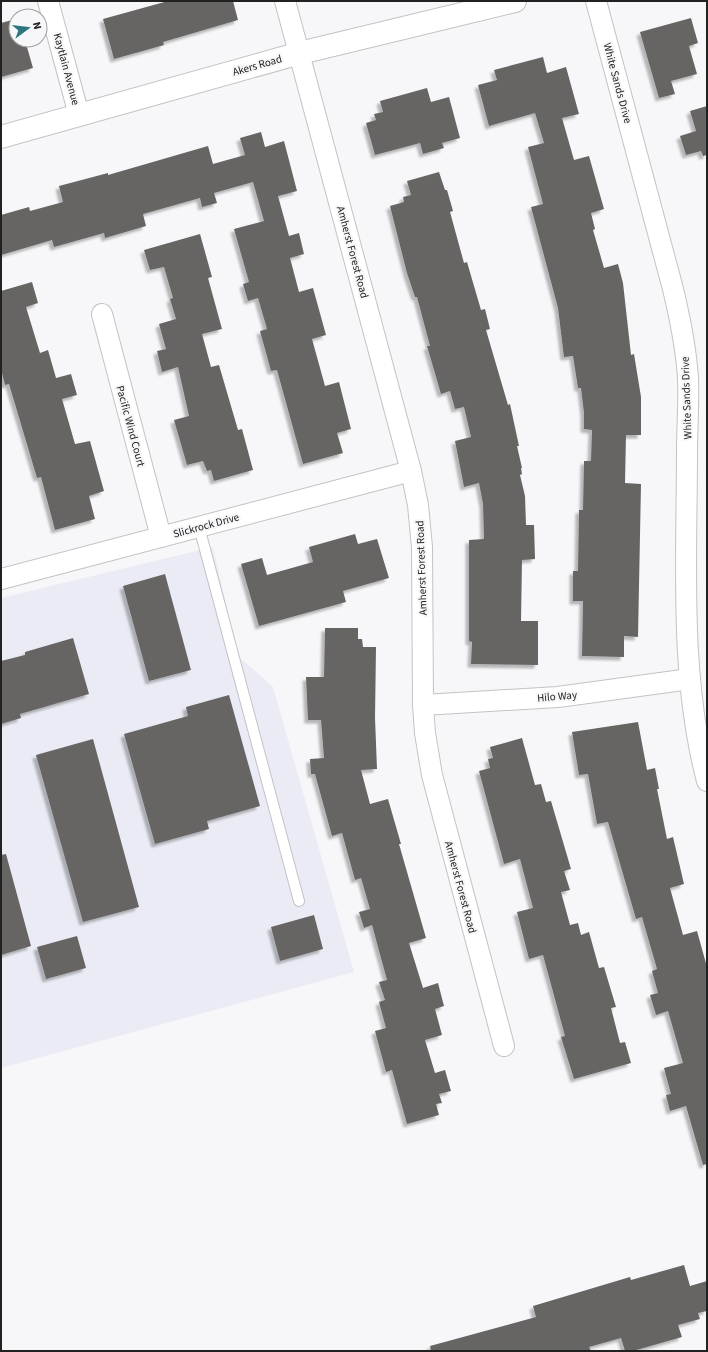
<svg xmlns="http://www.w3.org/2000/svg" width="708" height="1352" font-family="'Source Sans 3',sans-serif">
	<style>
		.built { fill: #eaebf4 }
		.building { fill: #666564; filter: url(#shadow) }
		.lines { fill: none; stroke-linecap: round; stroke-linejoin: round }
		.service-casing { stroke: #c3c3c5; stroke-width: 12 }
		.minor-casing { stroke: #c3c3c5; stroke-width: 22 }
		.tertiary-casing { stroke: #c3c3c5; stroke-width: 24 }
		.service { stroke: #fff; stroke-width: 10 }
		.minor { stroke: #fff; stroke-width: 20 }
		.tertiary { stroke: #fff; stroke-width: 22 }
		.labels { text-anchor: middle; stroke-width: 4; stroke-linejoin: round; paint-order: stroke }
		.street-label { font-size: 11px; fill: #202121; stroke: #f7f7f9 }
	</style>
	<defs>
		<filter id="shadow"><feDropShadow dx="-3.5" dy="3.5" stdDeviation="1" flood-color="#0004"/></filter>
	</defs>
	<rect width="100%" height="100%" fill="#f7f7f9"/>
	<path class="built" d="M 213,547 L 238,656 L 273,687 L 354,972 L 1,1068 L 1,598 Z"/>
	<g class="building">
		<path d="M 168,1 L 233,1 L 238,20 L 163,42 L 164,45 L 114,59 L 103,19 Z"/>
		<path d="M 691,18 L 698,43 L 689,46 L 697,74 L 671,81 L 675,94 L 659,98 L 640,32 Z"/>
		<path d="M 16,19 L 16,40 L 25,40 L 33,68 L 1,77 L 1,23 Z"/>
		<path d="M 543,57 L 547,73 L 566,67 L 579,114 L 562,118 L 574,160 L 589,156 L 604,209 L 591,213 L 595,229 L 593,230 L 604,268 L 618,264 L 623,283 L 631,355 L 634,354 L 641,397 L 641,435 L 626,435 L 625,483 L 641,484 L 638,637 L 624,636 L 624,657 L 582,656 L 583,601 L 573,601 L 573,571 L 578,571 L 579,510 L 583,510 L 584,461 L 591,461 L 592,430 L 584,429 L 584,413 L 581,388 L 578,388 L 573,356 L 564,357 L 558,308 L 531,207 L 543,204 L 528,147 L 544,143 L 535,113 L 489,126 L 478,85 L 497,80 L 494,70 Z"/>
		<path d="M 427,88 L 431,102 L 449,97 L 460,138 L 442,143 L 444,148 L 423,154 L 420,143 L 375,155 L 366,123 L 376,120 L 374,114 L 383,112 L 380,101 Z"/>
		<path d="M 707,106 L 707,155 L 703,156 L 701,151 L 686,155 L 680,136 L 696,131 L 690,111 Z"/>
		<path d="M 261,132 L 265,147 L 284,141 L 297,191 L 278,196 L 289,236 L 299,233 L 304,254 L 290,258 L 299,292 L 313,288 L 326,335 L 312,339 L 325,386 L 339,382 L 351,429 L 337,433 L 343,453 L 303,464 L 277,370 L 271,371 L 260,331 L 267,329 L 258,298 L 248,301 L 243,284 L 249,282 L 234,229 L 264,221 L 253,182 L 214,193 L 217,203 L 202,207 L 200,198 L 143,214 L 146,226 L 105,238 L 104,233 L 54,247 L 52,240 L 1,255 L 1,215 L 29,207 L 30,211 L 63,202 L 59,186 L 108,173 L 108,175 L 208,146 L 213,164 L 245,155 L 240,138 Z"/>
		<path d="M 439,172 L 445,190 L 447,190 L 453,211 L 450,212 L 464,263 L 467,262 L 481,310 L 485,309 L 490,329 L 486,330 L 508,405 L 510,404 L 519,446 L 517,446 L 522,468 L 521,468 L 522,474 L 520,475 L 525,496 L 526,525 L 534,525 L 535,559 L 522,560 L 521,621 L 538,621 L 538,665 L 471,664 L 472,642 L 469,641 L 469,540 L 484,539 L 483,504 L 479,483 L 464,487 L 455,441 L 471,437 L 464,407 L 455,409 L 450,391 L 441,394 L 427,346 L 430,346 L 417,297 L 415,297 L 407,273 L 390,206 L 404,202 L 403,197 L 411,195 L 407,181 Z"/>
		<path d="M 200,234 L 212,277 L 208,278 L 222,329 L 202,334 L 211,367 L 219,365 L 238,430 L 242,429 L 253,470 L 214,481 L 211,470 L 207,471 L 203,461 L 187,465 L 174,420 L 189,416 L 178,367 L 162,372 L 157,351 L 166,349 L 159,324 L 176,319 L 170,299 L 173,298 L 164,267 L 150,270 L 144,250 Z"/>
		<path d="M 32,282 L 38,303 L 26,307 L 40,353 L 48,350 L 56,378 L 71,374 L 77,395 L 62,399 L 75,444 L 90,441 L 104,491 L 89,496 L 95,519 L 55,530 L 41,477 L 37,478 L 9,384 L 5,385 L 1,369 L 1,291 Z"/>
		<path d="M 355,534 L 358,544 L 377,539 L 389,578 L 343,591 L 346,602 L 259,626 L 241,564 L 262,558 L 267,575 L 313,562 L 309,547 Z"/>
		<path d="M 165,574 L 191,670 L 149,681 L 123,586 Z"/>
		<path d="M 325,628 L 358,628 L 358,639 L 362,639 L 363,647 L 376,647 L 375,718 L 377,769 L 361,770 L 370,804 L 388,799 L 401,844 L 399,844 L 426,938 L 409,943 L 423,988 L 438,983 L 444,1006 L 435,1009 L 442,1035 L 425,1040 L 435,1073 L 445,1070 L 451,1091 L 439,1094 L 442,1103 L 436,1104 L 439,1115 L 407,1124 L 392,1070 L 386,1072 L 375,1031 L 386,1028 L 379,1002 L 385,1000 L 379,982 L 387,980 L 372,925 L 364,928 L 359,912 L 370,909 L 361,878 L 355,880 L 342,833 L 332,836 L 315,774 L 311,774 L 310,759 L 324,758 L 321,720 L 308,720 L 306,677 L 324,677 Z"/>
		<path d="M 73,638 L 89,694 L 20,714 L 21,718 L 1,724 L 1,661 L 25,655 L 25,652 Z"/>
		<path d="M 229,695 L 260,806 L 207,821 L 209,829 L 155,844 L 124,734 L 188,716 L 186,707 Z"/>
		<path d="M 638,722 L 647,770 L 655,768 L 659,789 L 657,789 L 667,839 L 673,837 L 684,884 L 670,888 L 683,935 L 697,931 L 707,967 L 707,1164 L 703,1165 L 686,1106 L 670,1111 L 666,1095 L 671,1094 L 664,1068 L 683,1063 L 668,1011 L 656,1015 L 650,995 L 658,993 L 652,971 L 657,969 L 642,917 L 636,919 L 608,822 L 597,824 L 588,774 L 579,775 L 572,732 Z"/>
		<path d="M 522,738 L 535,785 L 541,784 L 546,802 L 551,801 L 571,869 L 564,871 L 570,890 L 561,892 L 570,925 L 578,923 L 581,935 L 589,932 L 599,968 L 604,967 L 616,1007 L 611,1008 L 620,1043 L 625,1042 L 631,1063 L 574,1079 L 561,1037 L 565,1036 L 543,955 L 529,959 L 517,912 L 533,908 L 520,859 L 504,864 L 479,771 L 490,768 L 488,759 L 493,758 L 490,747 Z"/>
		<path d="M 93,739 L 139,907 L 83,922 L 36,755 Z"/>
		<path d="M 6,854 L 31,946 L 1,955 L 1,855 Z"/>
		<path d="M 314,915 L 323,949 L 280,961 L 271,927 Z"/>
		<path d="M 77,936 L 86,968 L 46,979 L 37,947 Z"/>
		<path d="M 684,1265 L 690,1286 L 707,1281 L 707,1311 L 698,1313 L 700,1319 L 678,1325 L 682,1337 L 633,1351 L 625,1351 L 621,1338 L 589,1347 L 591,1351 L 431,1351 L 430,1346 L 536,1317 L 533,1306 L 630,1277 L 631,1280 Z"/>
	</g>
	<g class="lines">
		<g class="service-casing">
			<path id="service" d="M 199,527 L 299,901"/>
		</g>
		<g class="minor-casing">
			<g id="minor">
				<path d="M 48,1 L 79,115"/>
				<path d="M 285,1 L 411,471 L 418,505 L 422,547 L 423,705 L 425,733 L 432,775 L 504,1046"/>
				<path d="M 596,1 L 673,289 C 680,318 686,348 688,378 C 689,403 687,427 687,451 C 687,560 679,674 707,781"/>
				<path d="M 102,314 L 161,537"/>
				<path d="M 1,579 L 411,471"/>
				<path d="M 423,705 L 558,697 L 690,679"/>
			</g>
		</g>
		<g class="tertiary-casing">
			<path id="tertiary" d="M 1,137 L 300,53 L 515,1"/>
		</g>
		<use href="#service" class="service"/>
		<use href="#minor" class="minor"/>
		<use href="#tertiary" class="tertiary"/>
	</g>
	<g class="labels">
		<g class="street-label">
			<text transform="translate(257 65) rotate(-16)" y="4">Akers Road</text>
			<text transform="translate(67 69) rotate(75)" y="4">Kaytlain Avenue</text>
			<text transform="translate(618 83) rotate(75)" y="4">White Sands Drive</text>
			<text transform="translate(353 252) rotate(75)" y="4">Amherst Forest Road</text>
			<text transform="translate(686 398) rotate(-92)" y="4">White Sands Drive</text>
			<text transform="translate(131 426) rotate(75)" y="4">Pacific Wind Court</text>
			<text transform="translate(206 525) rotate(-15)" y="4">Slickrock Drive</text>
			<text transform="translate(421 568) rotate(-92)" y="4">Amherst Forest Road</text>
			<text transform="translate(557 696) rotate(-5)" y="4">Hilo Way</text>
			<text transform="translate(461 887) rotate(75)" y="4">Amherst Forest Road</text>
		</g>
	</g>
	<rect width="708" height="1352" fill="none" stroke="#202121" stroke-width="4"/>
	<g transform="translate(28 28) rotate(75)"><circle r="19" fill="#f7f7f9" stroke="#a1a1a3"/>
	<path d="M0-3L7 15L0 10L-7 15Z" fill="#2e767f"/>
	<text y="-6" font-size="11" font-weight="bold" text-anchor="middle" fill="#202121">N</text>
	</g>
</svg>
